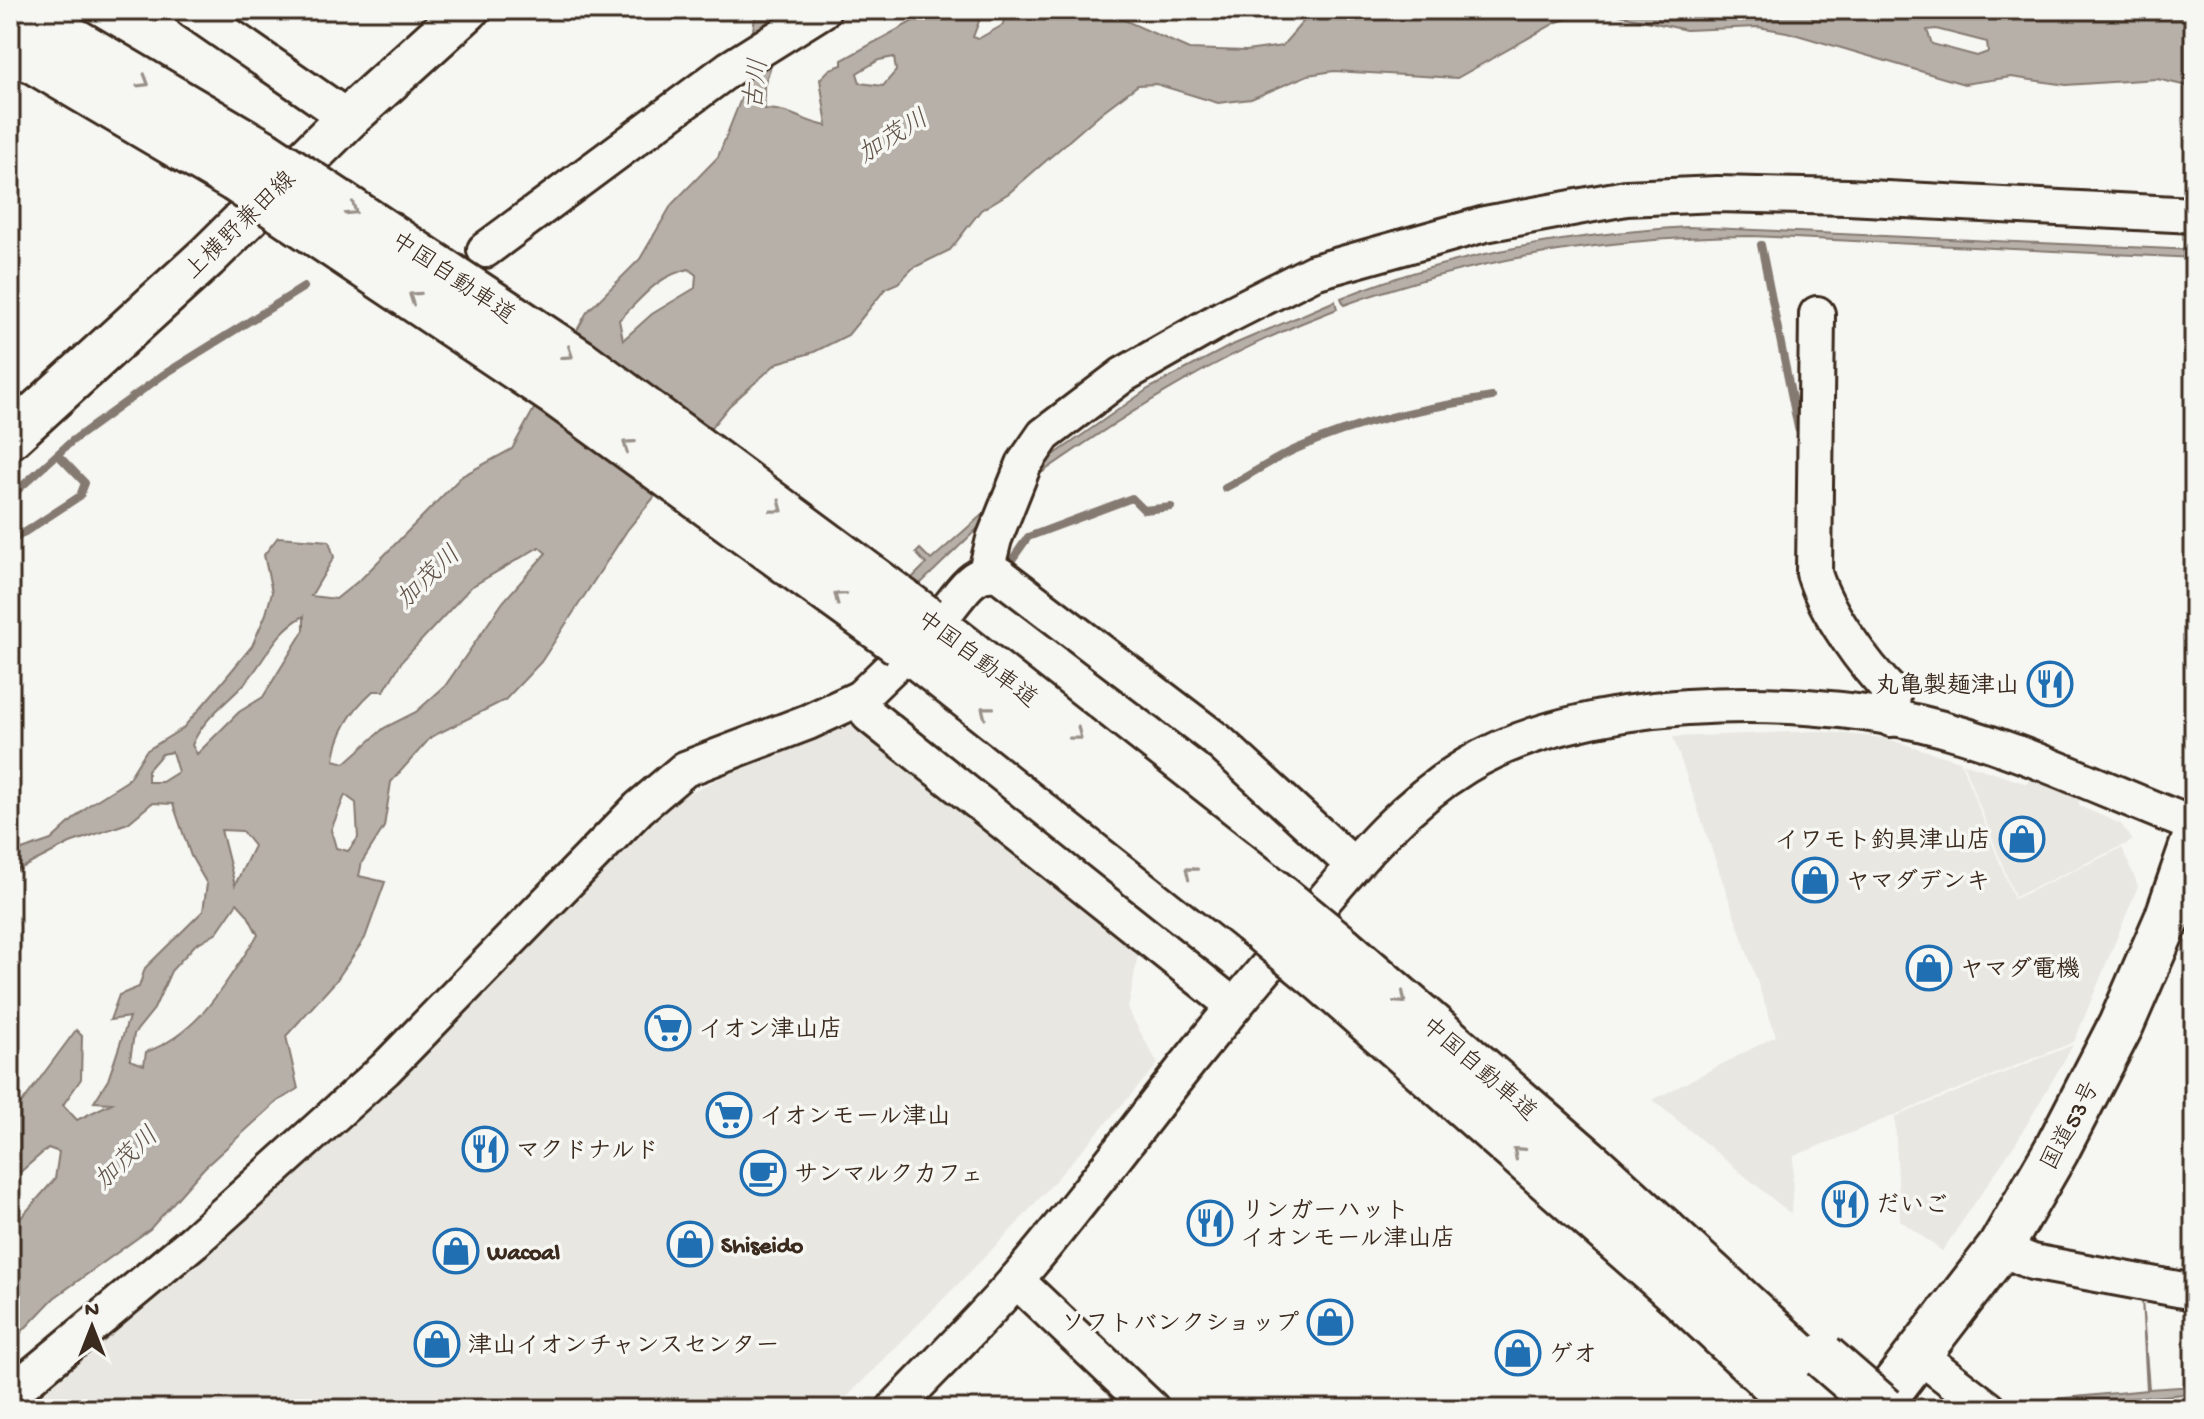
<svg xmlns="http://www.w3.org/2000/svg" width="2204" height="1419" font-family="'Gochi Hand','Klee One',sans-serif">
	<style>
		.built { fill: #e8e7e2 }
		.water { fill: #b6b0a9; stroke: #857a71; stroke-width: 2; fill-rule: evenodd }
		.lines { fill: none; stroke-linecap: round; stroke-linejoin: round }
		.stream { stroke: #857a71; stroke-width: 8 }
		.minor-casing { stroke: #3b2a1e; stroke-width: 40 }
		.major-casing { stroke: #3b2a1e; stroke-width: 48 }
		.highway-casing { stroke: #3b2a1e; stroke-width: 50 }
		.minor { stroke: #f6f6f2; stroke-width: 34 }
		.major { stroke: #f6f6f2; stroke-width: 42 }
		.highway { stroke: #f6f6f2; stroke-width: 44 }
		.rail { stroke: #3b2a1e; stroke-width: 6 }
		.highway-bridge-casing { stroke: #3b2a1e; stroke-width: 50; stroke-linecap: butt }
		.highway-bridge { stroke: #f6f6f2; stroke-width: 44 }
		.oneway { stroke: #989088 }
		.labels { text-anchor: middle; stroke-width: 7; stroke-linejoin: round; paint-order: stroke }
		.street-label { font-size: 24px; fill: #3b2a1e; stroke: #f6f6f2 }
		.poi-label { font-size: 24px; font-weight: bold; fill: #3b2a1e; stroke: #f6f6f2; text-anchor: start }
		.water-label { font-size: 26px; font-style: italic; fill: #605248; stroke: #f6f6f2 }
	</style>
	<rect width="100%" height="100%" fill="#f6f6f2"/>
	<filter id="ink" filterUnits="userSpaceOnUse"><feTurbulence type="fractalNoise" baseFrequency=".0125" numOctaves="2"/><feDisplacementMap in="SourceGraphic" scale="16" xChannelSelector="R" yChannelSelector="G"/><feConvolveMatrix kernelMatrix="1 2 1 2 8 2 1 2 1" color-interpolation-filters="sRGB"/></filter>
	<g filter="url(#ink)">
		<g class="built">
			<path d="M 856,719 L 1138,954 L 1128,1010 L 1158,1064 L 1014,1227 L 835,1409 L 14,1409 L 505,970 L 670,807 L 687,794 L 808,736 Z"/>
			<path d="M 1818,731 L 1884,738 L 1960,761 L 2014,899 L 2122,848 L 2138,886 L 2074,1042 L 1794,1156 L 1791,1214 L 1653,1100 L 1776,1036 L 1673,737 Z"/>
			<path d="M 1963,763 L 2027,784 L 2031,775 L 2079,795 L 2079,806 L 2121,824 L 2132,841 L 2015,897 Z"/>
			<path d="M 2073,1045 L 2017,1141 L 1942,1251 L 1900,1220 L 1895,1117 Z"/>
		</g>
		<g class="water">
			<path d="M 756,10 L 770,10 L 772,63 L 764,86 L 765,109 C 791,109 803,122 827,126 L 820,79 L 830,69 L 842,65 L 842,60 L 933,10 L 1114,10 L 1111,12 L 1115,16 L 1189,49 L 1246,51 L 1282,46 L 1313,10 L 1596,10 L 1557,22 L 1457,78 L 1334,71 L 1308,75 L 1251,99 L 1218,103 L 1156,84 L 1138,85 L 1102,112 L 1009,193 L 981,210 L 950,250 L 913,268 L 898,283 L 886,288 L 848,335 L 814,352 L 777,363 L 729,406 L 628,529 L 541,662 L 505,700 L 431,737 L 391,782 L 384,827 L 362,862 L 359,876 L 385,882 L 365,938 L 336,981 L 286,1036 L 298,1089 L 278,1101 L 204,1168 L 150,1229 L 54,1298 L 10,1344 L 10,1236 L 17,1222 L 55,1179 L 59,1152 L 48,1148 L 10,1181 L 10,1119 L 76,1030 L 82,1036 L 81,1079 L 63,1105 L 77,1120 L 112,1103 L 94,1102 L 108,1080 L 129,1017 L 110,1020 L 119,995 L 139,987 L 145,968 L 203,911 L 207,884 L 191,856 L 173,804 L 152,803 L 128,823 L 70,843 L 10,874 L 10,854 L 51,840 L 89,805 L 127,781 L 146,751 L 183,728 L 215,691 L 252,646 L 266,614 L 272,592 L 264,555 L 278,537 L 329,541 L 334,557 L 311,596 L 336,599 L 362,578 L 462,476 L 512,449 L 587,312 L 640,259 L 672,204 L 718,157 L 744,91 ZM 1004,15 L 1003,25 L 978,39 L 973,37 L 981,16 ZM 894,57 L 896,71 L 883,86 L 860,83 L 857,73 L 879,60 ZM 689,269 L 696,275 L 695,288 L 652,314 L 623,340 L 619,320 C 642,298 656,276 689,269 ZM 539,547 L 546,553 L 503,602 L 445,686 L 416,712 L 384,728 L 345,763 L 334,760 C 337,733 353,709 373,691 L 384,691 L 402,661 L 471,587 ZM 304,616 L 304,630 L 263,697 L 239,712 L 197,754 L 192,745 C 204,717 226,704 246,682 C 267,658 274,632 304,616 ZM 172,752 L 178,772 L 162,782 L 148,782 L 148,770 L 162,754 ZM 345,795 L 356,803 L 358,838 L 348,851 L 336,848 L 331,830 ZM 221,830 L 242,831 L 254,846 L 235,885 ZM 237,903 L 247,914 L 258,935 C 225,982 202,1032 146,1052 L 144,1065 L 130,1060 L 134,1034 L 154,1009 L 171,971 L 195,945 L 217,932 Z"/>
			<path d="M 1598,10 L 2194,10 L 2194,94 L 2187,86 L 2157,79 L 2066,85 L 2011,77 L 1964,84 L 1787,32 L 1758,27 L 1686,30 ZM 1936,29 L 1987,42 L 1988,52 L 1977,56 L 1932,44 L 1927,30 Z"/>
			<path d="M 1688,227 L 2194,250 L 2194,258 L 1752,236 C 1611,237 1477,257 1344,305 L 1341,298 C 1450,254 1571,234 1688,227 Z"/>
			<path d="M 1335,301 L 1337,309 C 1223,352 1137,406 1037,476 L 1038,466 L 1148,389 L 1230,346 Z"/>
			<path d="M 1000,499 L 1000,507 L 917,587 L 909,581 L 926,564 L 916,553 L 920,549 L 931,560 Z"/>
			<path d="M 2142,1300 L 2149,1389 L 2194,1386 L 2194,1393 L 2025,1409 L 2044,1400 L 2147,1390 Z"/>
		</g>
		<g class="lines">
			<g class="stream">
				<path d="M 1761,245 L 1798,428"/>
				<path d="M 1225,488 C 1249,476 1271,460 1296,449 C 1358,421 1425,408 1492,397"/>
				<path d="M 10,497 L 72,441 L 163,375 L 304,287"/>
				<path d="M 10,542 L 80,496 L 85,483 L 58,455"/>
				<path d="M 1014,569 L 1009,564 L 1028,537 L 1132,498 L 1144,510 L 1171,507"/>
			</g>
			<g class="minor-casing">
				<g id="minor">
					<path d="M 192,10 L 348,118"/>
					<path d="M 485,250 L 729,69 L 823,10"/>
					<path d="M 1817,314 L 1814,573 C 1825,611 1864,665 1893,694 L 1891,719"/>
					<path d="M 986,571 L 994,539 L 1024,464 L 1044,435 L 1123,375 L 1223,318 L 1314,272 L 1485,224 L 1626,198 L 1717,194 L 1848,197 L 2194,215"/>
					<path d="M 947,610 C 963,591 974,568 1000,575 L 1218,741 L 1353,865"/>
					<path d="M 893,666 L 860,698 L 869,715 L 1234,1006"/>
					<path d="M 2000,1248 L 2032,1262 L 2194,1292"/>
					<path d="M 1016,1280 L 1152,1409"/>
					<path d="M 1920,1356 L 1989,1409"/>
					<path d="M 10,1394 L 194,1241 L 385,1069 L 639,808 L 685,769 L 808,722 L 860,698"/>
					<path d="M 894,1409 C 935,1366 978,1324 1017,1279 C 1077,1209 1132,1134 1189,1062 C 1228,1013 1268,965 1309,918 C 1357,861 1402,805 1466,766 C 1581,696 1790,693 1919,723 C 2014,745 2103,790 2194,825"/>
				</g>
			</g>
			<g class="major-casing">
				<path id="major" d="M 10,437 L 207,257 L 348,118 L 467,10"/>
			</g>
			<g class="highway-casing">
				<g id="highway">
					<path d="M 22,10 L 263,152"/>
					<path d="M 10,47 L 236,180"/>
					<path d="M 927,619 L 1279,896"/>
					<path d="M 901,644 L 1251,921"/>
					<path d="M 1342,948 L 1592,1165 L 1844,1396"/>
					<path d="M 1321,979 L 1677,1293 L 1801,1409"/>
					<path d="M 1876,1409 L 2000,1248 L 2056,1151 L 2121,1025 L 2167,919 L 2194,841"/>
				</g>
			</g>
			<use href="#minor" class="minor"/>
			<use href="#major" class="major"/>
			<use href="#highway" class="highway"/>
			<path class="rail" d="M 10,16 L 15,10"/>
			<g class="highway-bridge-casing">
				<g id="highway-bridge">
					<path d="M 263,152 L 579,361 L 927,619"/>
					<path d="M 236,180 L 556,394 L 901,644"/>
					<path d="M 1279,896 L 1342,948"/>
					<path d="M 1251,921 L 1321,979"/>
					<path d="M 1823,1356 L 1884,1409"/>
				</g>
			</g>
			<use href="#highway-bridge" class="highway-bridge"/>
		</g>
		<defs><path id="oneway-chevron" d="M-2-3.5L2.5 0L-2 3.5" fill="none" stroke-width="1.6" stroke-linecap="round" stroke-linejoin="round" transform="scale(2)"/></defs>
		<g class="oneway">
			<use href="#oneway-chevron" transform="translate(144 82) rotate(31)"/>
			<use href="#oneway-chevron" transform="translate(352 210) rotate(33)"/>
			<use href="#oneway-chevron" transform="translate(414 297) rotate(-146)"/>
			<use href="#oneway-chevron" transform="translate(568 354) rotate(34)"/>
			<use href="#oneway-chevron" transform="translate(628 445) rotate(-145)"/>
			<use href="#oneway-chevron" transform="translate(778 508) rotate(37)"/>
			<use href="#oneway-chevron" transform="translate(839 597) rotate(-144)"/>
			<use href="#oneway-chevron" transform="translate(986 711) rotate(-142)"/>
			<use href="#oneway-chevron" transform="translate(1077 735) rotate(38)"/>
			<use href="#oneway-chevron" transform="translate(1190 872) rotate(-141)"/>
			<use href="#oneway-chevron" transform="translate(1401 999) rotate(41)"/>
			<use href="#oneway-chevron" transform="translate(1518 1152) rotate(-139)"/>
		</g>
	</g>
	<defs>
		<g id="restaurant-ring" transform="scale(2.3)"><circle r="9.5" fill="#f6f6f2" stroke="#1f6fb2" stroke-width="1.5"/><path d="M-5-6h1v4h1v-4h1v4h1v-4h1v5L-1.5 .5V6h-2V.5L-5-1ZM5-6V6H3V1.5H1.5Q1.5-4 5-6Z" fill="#1f6fb2"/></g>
		<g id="shop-ring" transform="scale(2.3)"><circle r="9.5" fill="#f6f6f2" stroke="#1f6fb2" stroke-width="1.5"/><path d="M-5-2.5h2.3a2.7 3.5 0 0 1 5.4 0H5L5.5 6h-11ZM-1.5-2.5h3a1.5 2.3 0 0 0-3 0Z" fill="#1f6fb2"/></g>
		<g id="supermarket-ring" transform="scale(2.3)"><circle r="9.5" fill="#f6f6f2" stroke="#1f6fb2" stroke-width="1.5"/><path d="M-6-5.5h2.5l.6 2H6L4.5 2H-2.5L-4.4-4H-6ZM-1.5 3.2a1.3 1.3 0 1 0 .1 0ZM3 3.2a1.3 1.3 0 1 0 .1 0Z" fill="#1f6fb2"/></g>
		<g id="cafe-ring" transform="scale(2.3)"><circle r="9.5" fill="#f6f6f2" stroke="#1f6fb2" stroke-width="1.5"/><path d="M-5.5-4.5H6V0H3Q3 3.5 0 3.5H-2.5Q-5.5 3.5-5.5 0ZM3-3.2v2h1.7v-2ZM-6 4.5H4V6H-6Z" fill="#1f6fb2"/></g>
	</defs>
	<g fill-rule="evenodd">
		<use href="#restaurant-ring" x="2050" y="684"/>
		<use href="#shop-ring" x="2022" y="839"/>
		<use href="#shop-ring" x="1815" y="880"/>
		<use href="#shop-ring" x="1929" y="968"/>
		<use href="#supermarket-ring" x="668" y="1028"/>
		<use href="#supermarket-ring" x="729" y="1115"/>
		<use href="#restaurant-ring" x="485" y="1149"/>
		<use href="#cafe-ring" x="763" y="1173"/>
		<use href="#restaurant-ring" x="1845" y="1204"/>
		<use href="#restaurant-ring" x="1210" y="1223"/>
		<use href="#shop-ring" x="690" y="1244"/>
		<use href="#shop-ring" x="456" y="1251"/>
		<use href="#shop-ring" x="1330" y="1322"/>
		<use href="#shop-ring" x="437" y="1344"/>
		<use href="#shop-ring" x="1518" y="1353"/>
	</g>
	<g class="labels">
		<g class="street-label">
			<text transform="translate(239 224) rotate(-44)" y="8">上横野兼田線</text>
			<text transform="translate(454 277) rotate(34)" y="8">中国自動車道</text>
			<text transform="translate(978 658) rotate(37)" y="8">中国自動車道</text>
			<text transform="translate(1480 1068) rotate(41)" y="8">中国自動車道</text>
			<text transform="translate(2069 1125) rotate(-62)" y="8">国道53号</text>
		</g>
		<g class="poi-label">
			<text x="2019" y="692" text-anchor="end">丸亀製麺津山</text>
			<text x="1991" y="847" text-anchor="end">イワモト釣具津山店</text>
			<text x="1846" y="888">ヤマダデンキ</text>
			<text x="1960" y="976">ヤマダ電機</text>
			<text x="699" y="1036">イオン津山店</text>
			<text x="760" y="1123">イオンモール津山</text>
			<text x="516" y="1157">マクドナルド</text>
			<text x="794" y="1181">サンマルクカフェ</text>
			<text x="1876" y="1212">だいご</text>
			<text x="1241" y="1217">リンガーハット<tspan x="1241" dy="28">イオンモール津山店</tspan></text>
			<text x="721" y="1252">Shiseido</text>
			<text x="487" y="1259">Wacoal</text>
			<text x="1299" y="1330" text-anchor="end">ソフトバンクショップ</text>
			<text x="468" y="1352">津山イオンチャンスセンター</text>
			<text x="1549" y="1361">ゲオ</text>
		</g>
		<g class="water-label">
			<text transform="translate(754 84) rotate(-83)" y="9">古川</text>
			<text transform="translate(892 135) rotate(-32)" y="9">加茂川</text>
			<text transform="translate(427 576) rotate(-44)" y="9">加茂川</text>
			<text transform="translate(125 1157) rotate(-44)" y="9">加茂川</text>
		</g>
	</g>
	<rect width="2204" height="1419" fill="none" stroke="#f6f6f2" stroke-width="40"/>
	<rect x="20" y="20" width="2164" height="1379" fill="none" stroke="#3b2a1e" stroke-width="3" filter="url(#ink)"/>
	<g transform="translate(92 1327)" stroke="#f6f6f2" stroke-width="6" paint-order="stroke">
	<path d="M0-6L14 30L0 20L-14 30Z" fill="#3b2a1e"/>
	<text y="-12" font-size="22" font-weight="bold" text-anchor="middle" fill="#3b2a1e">N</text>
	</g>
</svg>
